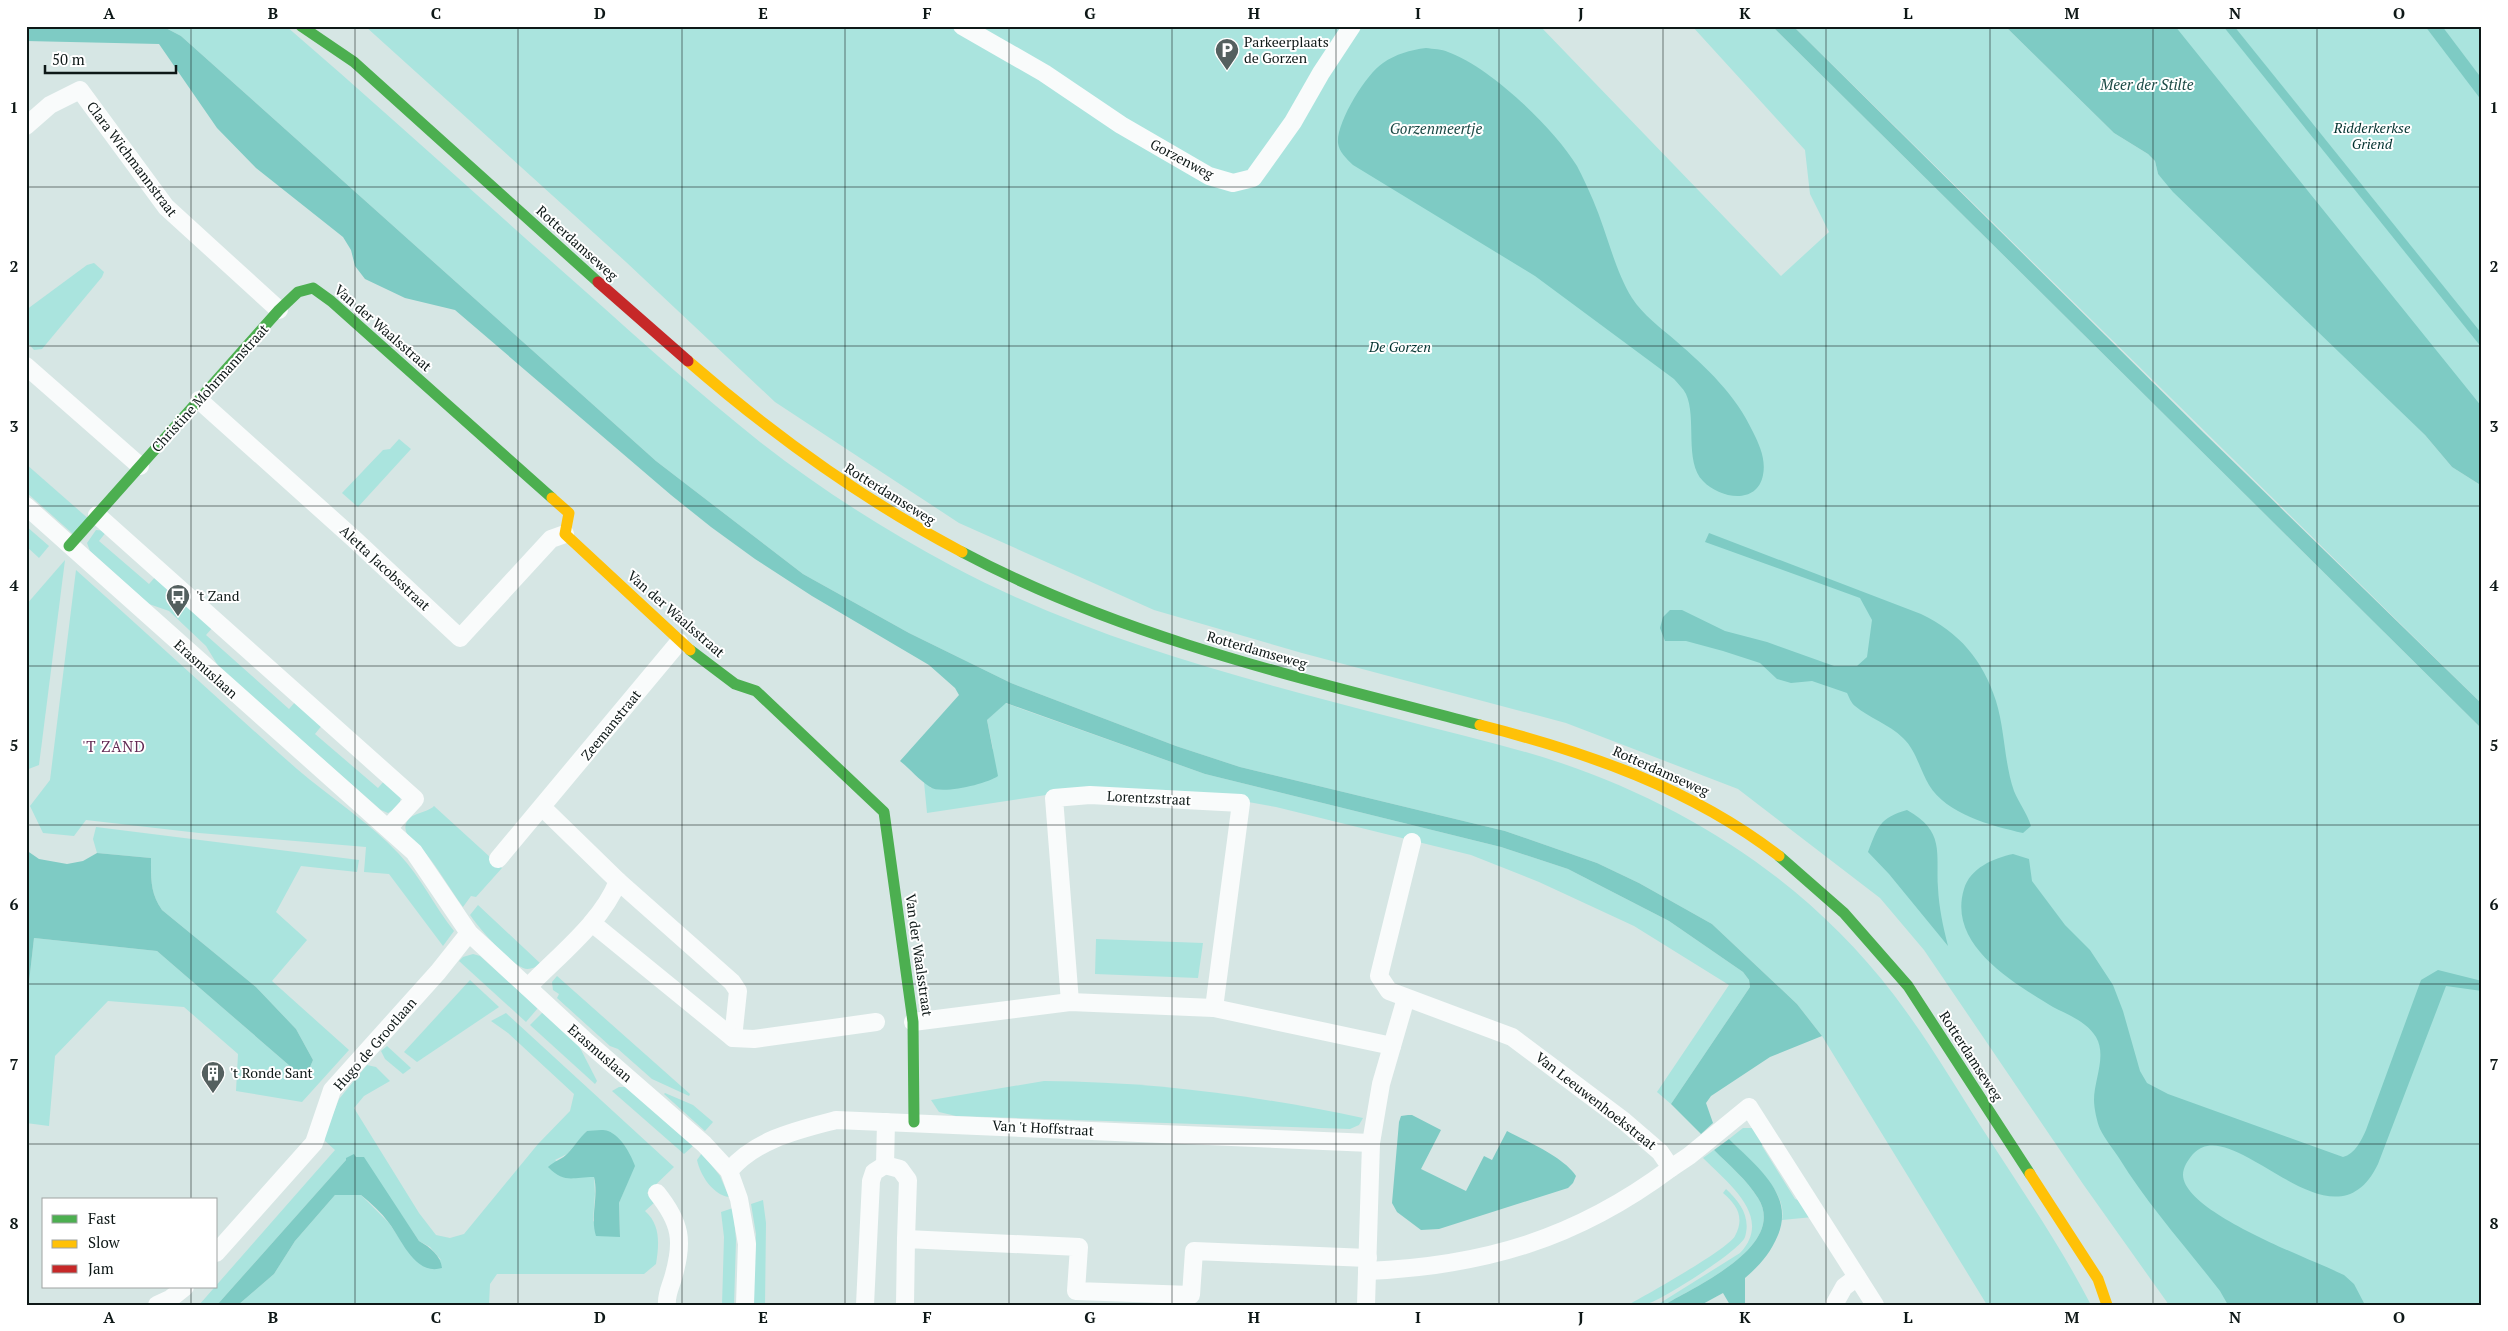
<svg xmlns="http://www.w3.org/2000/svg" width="2508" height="1331" font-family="'PT Serif',serif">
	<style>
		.green { fill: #aae4de; fill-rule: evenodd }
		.water { fill: #7ecbc4 }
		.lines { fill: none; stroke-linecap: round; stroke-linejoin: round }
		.street { stroke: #f9fbfb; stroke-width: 18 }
		.fast { stroke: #4caf50; stroke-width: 11 }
		.slow { stroke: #ffc107; stroke-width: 11 }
		.jam { stroke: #c62828; stroke-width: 11 }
		.grid { fill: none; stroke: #0e1817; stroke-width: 1; stroke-opacity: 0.55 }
		.labels { text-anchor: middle; stroke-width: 4; stroke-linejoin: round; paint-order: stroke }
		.poi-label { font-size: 14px; fill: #0e1817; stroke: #fff; text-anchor: start }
		.park-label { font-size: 14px; font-style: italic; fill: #00312e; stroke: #fff }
		.street-label { font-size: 14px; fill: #0e1817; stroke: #fff }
		.water-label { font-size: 15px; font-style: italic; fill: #1c4a46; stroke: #fff }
		.neighbourhood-label { font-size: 15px; letter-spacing: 1px; fill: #632a54; stroke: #fff }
		.neatline { fill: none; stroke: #0e1817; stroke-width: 2 }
		.grid-label { font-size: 16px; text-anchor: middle; font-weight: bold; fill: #0e1817 }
	</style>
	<rect width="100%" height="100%" fill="#d6e6e4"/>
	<g class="green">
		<path d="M 162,26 L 286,26 C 387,113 486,204 586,292 C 643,343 700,394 760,442 C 820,489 885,530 952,566 C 1091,640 1244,679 1395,718 C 1450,733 1507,745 1561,763 C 1693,808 1809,884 1894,995 C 1929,1041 1958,1091 1989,1139 C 2024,1193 2061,1247 2091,1305 L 1987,1305 L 1822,1036 L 1797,1004 L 1712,924 L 1639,883 L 1597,863 L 1505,831 L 1240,767 L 1176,746 L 1011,683 L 909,633 L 803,574 L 656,461 L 181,36 Z"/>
		<path d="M 365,26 L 1540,26 L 1781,276 L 1829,232 L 1810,194 L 1805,150 L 1692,26 L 1772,26 L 2482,729 L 2482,1305 L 2169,1305 L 2083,1184 L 1924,950 L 1880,898 L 1738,789 L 1566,723 L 1302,653 L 1154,610 L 959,523 L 775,402 L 626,262 Z"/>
		<path d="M 1793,26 L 2005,26 L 2114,133 L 2148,154 L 2155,161 L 2158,174 L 2425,435 L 2452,467 L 2482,486 L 2482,704 Z"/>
		<path d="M 2135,26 L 2482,26 L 2482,438 Z"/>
		<path d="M 94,263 L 104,272 L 102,277 L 42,349 L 34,350 L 26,341 L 26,310 L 87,265 Z"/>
		<path d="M 399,439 L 411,449 L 358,507 L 342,493 L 383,450 L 390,449 Z"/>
		<path d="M 26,464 L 91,521 L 73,534 L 26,492 Z"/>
		<path d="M 26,526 L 49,546 L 39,558 L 26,546 Z"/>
		<path d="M 96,530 L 107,531 L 99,541 L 149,584 L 156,576 L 214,626 L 206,635 L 289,709 L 296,701 L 323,724 L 315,734 L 378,788 L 385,780 L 401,796 L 399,807 L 388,813 L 381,810 L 220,669 L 206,646 L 169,611 L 149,604 L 90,551 L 87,543 Z"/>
		<path d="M 65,560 L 39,765 L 26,770 L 26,605 Z"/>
		<path d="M 76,570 C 150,636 223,704 297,769 C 331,798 369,822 399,854 C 421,877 434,906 454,931 L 443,946 L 389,874 L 364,872 L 366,847 L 199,833 L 86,820 L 74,836 L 43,833 L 30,806 L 50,780 Z"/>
		<path d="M 1005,703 L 1205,774 L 1501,847 L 1568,869 L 1669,921 L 1743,972 L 1749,980 L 1750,987 L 1671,1104 L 1657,1092 L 1729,985 L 1634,926 L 1539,882 L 1471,855 L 1276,807 L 1226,798 L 1046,795 L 927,813 L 924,782 L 931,788 L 993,749 L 987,720 Z"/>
		<path d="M 434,806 L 502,868 L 476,897 L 471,896 L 463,907 C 449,888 437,866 422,849 C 419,845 414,842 410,838 C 407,834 404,829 406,824 C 410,812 426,814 434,806 Z"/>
		<path d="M 96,827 L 359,860 L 357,872 L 301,866 L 276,912 L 307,940 L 272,981 L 349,1050 L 302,1102 L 236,1091 L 238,1054 L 184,1007 L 108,1001 L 55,1056 L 49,1126 L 26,1123 L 26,1009 L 34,938 L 157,951 L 305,1079 L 313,1060 L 296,1029 L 256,987 L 162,910 C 150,893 151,878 151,858 L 97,853 L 93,839 Z"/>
		<path d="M 478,905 L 541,964 C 535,967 529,971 523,968 C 508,962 480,929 470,915 Z"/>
		<path d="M 1096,939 L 1203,943 L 1198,978 L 1095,974 Z"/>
		<path d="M 473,954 L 480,956 L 538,1008 L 526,1022 L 459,961 L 463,957 Z"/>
		<path d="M 557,976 L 690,1094 L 689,1096 L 652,1079 L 618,1049 L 610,1046 L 557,998 L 559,994 L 553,990 L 552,982 Z"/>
		<path d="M 470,980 L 499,1007 L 417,1062 L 404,1052 Z"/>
		<path d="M 543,1012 L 577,1042 L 597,1081 L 595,1084 L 530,1025 Z"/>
		<path d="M 506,1013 L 674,1167 L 647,1193 L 655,1202 L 645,1211 C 661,1225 659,1245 656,1264 L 644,1274 L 497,1274 L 490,1284 L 489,1305 L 238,1305 L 274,1274 L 295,1241 L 335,1195 L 361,1195 L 389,1223 L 403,1244 L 441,1260 L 430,1247 L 419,1241 L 392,1201 L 346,1160 L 217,1305 L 199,1305 L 335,1150 L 325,1141 L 325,1134 L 339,1099 L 367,1065 L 376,1067 L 390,1081 L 364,1096 L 354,1108 L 419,1213 L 436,1235 L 450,1238 L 464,1234 L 538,1144 L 570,1111 L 574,1094 L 508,1033 L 491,1021 ZM 587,1131 C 620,1131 620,1138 634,1166 L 619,1203 L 620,1237 L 593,1221 L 595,1194 L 594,1177 L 583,1177 L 555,1160 L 567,1154 Z"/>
		<path d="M 387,1046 L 411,1068 L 403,1074 L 385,1059 L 381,1051 Z"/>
		<path d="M 1044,1081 C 1156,1082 1253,1095 1363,1118 L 1359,1125 L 1350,1129 L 956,1116 L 939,1112 L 931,1100 Z"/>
		<path d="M 619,1087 L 627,1087 L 693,1146 L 684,1154 L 612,1091 Z"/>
		<path d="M 665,1093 L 693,1105 L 713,1122 L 705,1131 L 664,1094 Z"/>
		<path d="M 1743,1128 L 1752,1128 L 1763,1137 L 1762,1146 L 1795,1199 L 1804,1202 L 1813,1217 L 1782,1220 C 1788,1190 1747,1158 1729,1139 Z"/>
		<path d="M 1714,1150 C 1729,1165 1747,1180 1758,1198 C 1788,1246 1694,1287 1664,1305 L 1657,1305 L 1740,1253 C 1774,1217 1728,1183 1703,1158 Z"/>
		<path d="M 702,1153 L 720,1176 L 729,1197 C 713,1195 700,1175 697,1160 Z"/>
		<path d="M 1726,1189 C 1740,1202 1751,1217 1745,1237 C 1741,1250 1662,1300 1647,1304 C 1641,1306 1634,1305 1628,1305 C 1646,1295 1727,1250 1735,1236 C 1745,1217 1737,1205 1723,1193 Z"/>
		<path d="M 763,1200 L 766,1223 L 765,1305 L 753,1305 L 756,1234 L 751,1204 Z"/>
		<path d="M 733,1208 L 736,1240 L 734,1305 L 722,1305 L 724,1237 L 721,1212 Z"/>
	</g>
	<g class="water">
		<path d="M 26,26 L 162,26 L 181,36 L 656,461 L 803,574 L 909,633 L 1011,683 L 1176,746 L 1240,767 L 1505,831 L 1597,863 L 1639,883 L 1712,924 L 1797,1004 L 1822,1036 L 1770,1057 L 1711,1096 L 1706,1103 L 1713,1123 L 1701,1134 L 1671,1104 L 1750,987 L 1749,980 L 1743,972 L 1669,921 L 1568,869 L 1501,847 L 1205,774 L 1006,703 L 987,720 L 998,776 C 987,784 941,795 930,787 C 919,780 910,769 900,761 L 959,695 L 955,688 L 929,665 L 812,596 L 755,559 L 711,527 L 671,495 L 455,310 L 405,298 L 365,279 L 355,266 L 351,250 L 343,237 L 256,168 L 217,128 L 159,44 L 26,41 Z"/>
		<path d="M 1772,26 L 1793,26 L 2204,433 L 2443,666 L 2482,704 L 2482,729 Z"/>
		<path d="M 2005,26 L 2175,26 L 2482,407 L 2482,486 L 2452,467 L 2425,435 L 2173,192 L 2158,174 L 2155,161 L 2148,154 L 2114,133 Z"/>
		<path d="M 2223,26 L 2234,26 L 2482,334 L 2482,348 Z"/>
		<path d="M 2425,26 L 2442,26 L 2482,79 L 2482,101 Z"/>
		<path d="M 1426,48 C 1433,49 1442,49 1448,52 C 1490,67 1554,128 1577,166 C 1583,177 1588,189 1593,200 C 1607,232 1614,269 1632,298 C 1643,315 1661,328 1676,341 C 1706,367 1736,395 1753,432 C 1760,446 1766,460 1763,475 C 1757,506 1719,498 1703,481 C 1684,462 1697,418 1686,394 C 1683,388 1678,384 1674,379 L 1535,276 L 1353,165 C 1346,158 1339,152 1338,143 C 1336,123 1366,74 1383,63 C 1396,54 1410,50 1426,48 Z"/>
		<path d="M 1709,533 L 1921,614 C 1959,632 1983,660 1996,701 C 2005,730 2004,762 2014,791 C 2019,803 2027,813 2031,826 L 2023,833 C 1992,826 1946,814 1929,785 C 1920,770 1916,750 1903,738 C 1889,724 1869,718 1855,706 C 1851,703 1849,697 1847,693 L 1812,681 L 1791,683 L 1777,679 L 1760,663 L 1723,651 L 1686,641 L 1665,641 L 1660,628 L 1663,617 L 1670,610 L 1682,610 L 1725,631 L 1767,642 L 1834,666 L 1857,666 L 1867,657 L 1872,620 L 1860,598 L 1705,542 Z"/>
		<path d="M 1907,810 C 1945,831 1936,852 1938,888 C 1939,908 1943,926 1948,946 L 1889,874 L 1868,852 C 1878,827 1879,818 1907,810 Z"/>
		<path d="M 26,850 L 39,859 L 67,864 L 83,861 L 97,853 L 151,858 C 151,878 150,893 162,910 L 256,987 L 296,1029 L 313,1060 L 305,1079 L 157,951 L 34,938 L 26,1009 Z"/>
		<path d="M 2013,854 L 2029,859 L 2032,881 L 2065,925 L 2090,950 L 2113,985 L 2123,1011 L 2140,1071 L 2147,1083 L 2168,1094 L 2343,1157 C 2355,1154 2361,1141 2366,1130 L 2421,980 L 2438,970 L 2482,981 L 2482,991 L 2446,986 L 2378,1164 C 2332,1260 2234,1109 2193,1154 C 2188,1160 2183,1167 2183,1175 C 2184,1213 2311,1259 2344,1275 L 2354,1284 L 2365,1305 L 2228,1305 L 2220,1291 C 2186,1247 2148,1205 2119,1158 C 2113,1149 2105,1139 2100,1129 C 2097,1122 2094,1108 2094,1100 C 2094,1080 2107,1056 2096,1037 C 2086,1021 2068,1015 2053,1007 C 2014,983 1947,945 1964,889 C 1970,868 1994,858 2013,854 Z"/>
		<path d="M 1408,1115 L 1412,1115 L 1441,1130 L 1421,1169 L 1466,1191 L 1484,1156 L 1492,1160 L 1507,1131 C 1526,1141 1564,1157 1576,1176 L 1573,1183 L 1568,1188 L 1439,1229 L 1421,1230 L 1397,1212 L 1392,1203 L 1399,1122 L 1401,1116 Z"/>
		<path d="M 587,1131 C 593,1131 602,1129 608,1131 C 621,1136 630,1153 635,1166 L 619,1203 L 620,1237 L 596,1236 C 590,1216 599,1196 594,1177 C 572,1177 565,1184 548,1167 C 554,1161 563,1159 568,1153 C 575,1146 579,1138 587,1131 Z"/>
		<path d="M 1729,1139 C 1755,1165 1795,1194 1778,1235 C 1770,1254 1760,1265 1745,1278 L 1745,1305 L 1730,1305 L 1723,1293 L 1701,1305 L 1664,1305 C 1694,1287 1788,1246 1758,1198 C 1747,1180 1729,1165 1714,1150 Z"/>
		<path d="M 354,1154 L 356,1157 L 364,1157 L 419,1241 C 430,1247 441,1256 442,1268 C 415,1276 402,1240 389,1223 C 381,1212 371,1203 361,1195 L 335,1195 L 295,1241 L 274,1274 L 238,1305 L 217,1305 L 346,1160 L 346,1158 Z"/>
	</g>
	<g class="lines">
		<g class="street">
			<path d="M 962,26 L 1044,73 L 1121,125 L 1209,176 L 1233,183 L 1253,178 L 1293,122 L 1321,73 L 1352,26"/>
			<path d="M 26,126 L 50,105 L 80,90 L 166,207 L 279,310"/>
			<path d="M 26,366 L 140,466"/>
			<path d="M 199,400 L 353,538 L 460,638 L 551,539 L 565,534"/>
			<path d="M 26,506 L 414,852 L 469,933 L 587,1042 L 704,1144 L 729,1171 L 739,1199 L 747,1244 L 745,1305"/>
			<path d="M 97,515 L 415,799 L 388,828"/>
			<path d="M 498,859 L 679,642"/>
			<path d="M 618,881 L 732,982 L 738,991 L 733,1038"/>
			<path d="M 592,923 L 733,1038 L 754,1039 L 876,1022"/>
			<path d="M 528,987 C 559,955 602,922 618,881 L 543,808"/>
			<path d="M 1070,1002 L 1054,798 L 1090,795 L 1241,803 L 1214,1008"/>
			<path d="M 913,1022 L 1070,1002 L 1214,1008 L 1392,1046"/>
			<path d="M 885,1165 L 900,1169 L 908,1180 L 906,1239"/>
			<path d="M 1671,1168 L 1689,1156 L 1749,1107 L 1875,1305"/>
			<path d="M 729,1171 C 756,1139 798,1130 836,1120 L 1371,1143"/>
			<path d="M 657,1193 C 681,1223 684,1241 673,1278 C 670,1288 666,1295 667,1305"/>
			<path d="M 216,1253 L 314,1143 L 332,1090 L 438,972 L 469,933"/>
			<path d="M 1367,1271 C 1484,1266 1576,1239 1671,1168 L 1660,1152 L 1624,1121 L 1512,1037 L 1389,991 L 1379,976 L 1412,842"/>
			<path d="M 157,1305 L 170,1299 L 185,1287"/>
			<path d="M 865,1305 L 871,1181 L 874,1172 L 885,1165 L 886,1122"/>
			<path d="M 905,1305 L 906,1239 L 1079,1247 L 1076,1291 L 1191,1295 L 1194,1251 L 1368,1258"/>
			<path d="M 1366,1305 L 1371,1143 L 1381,1084 L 1406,998"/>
			<path d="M 1834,1305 L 1844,1287 L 1857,1277"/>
		</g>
		<g class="fast">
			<path d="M 301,26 L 354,62 L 598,282"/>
			<path d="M 69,546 L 279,310 L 298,292 L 313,288 L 331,301 L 552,498"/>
			<path d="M 962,552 C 1123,638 1304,679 1480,725"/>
			<path d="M 690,650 L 735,684 L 756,691 L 884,812 L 913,1022 L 914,1122"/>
			<path d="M 1779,856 L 1844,913 L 1908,986 L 2030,1174"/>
		</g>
		<g class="slow">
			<path d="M 688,361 C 772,434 863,500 962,552"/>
			<path d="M 552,498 L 569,513 L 565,534 L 690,650"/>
			<path d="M 1480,725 C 1586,752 1691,788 1779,856"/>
			<path d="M 2030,1174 L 2098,1279 L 2107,1305"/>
		</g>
		<path class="jam" d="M 598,282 L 688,361"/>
	</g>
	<path class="grid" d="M 191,26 L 191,1200M 355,26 L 355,1305M 518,26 L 518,1305M 682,26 L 682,1305M 845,26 L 845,1305M 1009,26 L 1009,1305M 1172,26 L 1172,1305M 1336,26 L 1336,1305M 1499,26 L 1499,1305M 1663,26 L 1663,1305M 1826,26 L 1826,1305M 1990,26 L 1990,1305M 2153,26 L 2153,1305M 2317,26 L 2317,1305M 26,187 L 2482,187M 26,346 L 2482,346M 26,506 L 2482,506M 26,666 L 2482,666M 26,825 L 2482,825M 26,984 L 2482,984M 26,1144 L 2482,1144M 191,1287 L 191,1305"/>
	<defs>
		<g id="parking-pin" transform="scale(1.25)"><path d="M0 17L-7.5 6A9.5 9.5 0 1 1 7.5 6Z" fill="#54605f" stroke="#fff"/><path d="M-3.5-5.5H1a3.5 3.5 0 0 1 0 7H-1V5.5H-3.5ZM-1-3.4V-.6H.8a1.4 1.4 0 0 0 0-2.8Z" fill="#fff"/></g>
		<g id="bus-pin" transform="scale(1.25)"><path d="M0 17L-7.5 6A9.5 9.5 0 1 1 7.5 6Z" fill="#54605f" stroke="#fff"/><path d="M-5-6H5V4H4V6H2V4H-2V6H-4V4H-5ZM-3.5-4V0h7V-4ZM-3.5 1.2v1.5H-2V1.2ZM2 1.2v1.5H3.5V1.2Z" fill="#fff"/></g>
		<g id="building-pin" transform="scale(1.25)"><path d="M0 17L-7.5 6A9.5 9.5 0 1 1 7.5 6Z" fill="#54605f" stroke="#fff"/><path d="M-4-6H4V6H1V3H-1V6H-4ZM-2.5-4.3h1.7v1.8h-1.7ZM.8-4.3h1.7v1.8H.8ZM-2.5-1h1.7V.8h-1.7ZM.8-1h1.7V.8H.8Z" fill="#fff"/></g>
	</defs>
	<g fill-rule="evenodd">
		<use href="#parking-pin" x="1227" y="50"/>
		<use href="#bus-pin" x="178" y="596"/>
		<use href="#building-pin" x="213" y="1073"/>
	</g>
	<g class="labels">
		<g class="poi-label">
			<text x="1244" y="47">Parkeerplaats<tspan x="1244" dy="16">de Gorzen</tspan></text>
			<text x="196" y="601">'t Zand</text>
			<text x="230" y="1078">'t Ronde Sant</text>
		</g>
		<g class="park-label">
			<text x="2372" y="133">Ridderkerkse<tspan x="2372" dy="16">Griend</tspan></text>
			<text x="1400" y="352">De Gorzen</text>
		</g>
		<g class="street-label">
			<text transform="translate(132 159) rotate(53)" y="5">Clara Wichmannstraat</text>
			<text transform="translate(1182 159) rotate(28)" y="5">Gorzenweg</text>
			<text transform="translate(577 243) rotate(42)" y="5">Rotterdamseweg</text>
			<text transform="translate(383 328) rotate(41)" y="5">Van der Waalsstraat</text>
			<text transform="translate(210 388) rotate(-48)" y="5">Christine Mohrmannstraat</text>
			<text transform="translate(890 494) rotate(32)" y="5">Rotterdamseweg</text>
			<text transform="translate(385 568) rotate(43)" y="5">Aletta Jacobsstraat</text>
			<text transform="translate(676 614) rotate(41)" y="5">Van der Waalsstraat</text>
			<text transform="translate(1257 650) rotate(16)" y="5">Rotterdamseweg</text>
			<text transform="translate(206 669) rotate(42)" y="5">Erasmuslaan</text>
			<text transform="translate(611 725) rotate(-51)" y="5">Zeemanstraat</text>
			<text transform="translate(1661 771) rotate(24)" y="5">Rotterdamseweg</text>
			<text transform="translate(1149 798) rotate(3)" y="5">Lorentzstraat</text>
			<text transform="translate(919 955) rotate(82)" y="5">Van der Waalsstraat</text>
			<text transform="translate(375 1044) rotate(-49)" y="5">Hugo de Grootlaan</text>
			<text transform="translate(600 1053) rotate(41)" y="5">Erasmuslaan</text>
			<text transform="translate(1971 1056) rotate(57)" y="5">Rotterdamseweg</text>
			<text transform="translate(1596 1101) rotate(38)" y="5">Van Leeuwenhoekstraat</text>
			<text transform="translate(1043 1128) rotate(3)" y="5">Van 't Hoffstraat</text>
		</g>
		<g class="water-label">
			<text x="2147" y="90">Meer der Stilte</text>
			<text x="1436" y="134">Gorzenmeertje</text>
		</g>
		<g class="neighbourhood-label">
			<text x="114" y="752">'T ZAND</text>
		</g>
	</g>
	<rect width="2508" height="1331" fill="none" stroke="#ffffff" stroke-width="55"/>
	<rect x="42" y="1198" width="175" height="90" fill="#ffffff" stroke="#9fa3a2"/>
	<rect x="52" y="1215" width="25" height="8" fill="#4caf50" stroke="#9fa3a2"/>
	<text x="88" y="1224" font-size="15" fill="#0e1817">Fast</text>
	<rect x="52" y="1240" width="25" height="8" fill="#ffc107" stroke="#9fa3a2"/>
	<text x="88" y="1248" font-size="15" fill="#0e1817">Slow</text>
	<rect x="52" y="1265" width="25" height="8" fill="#c62828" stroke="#9fa3a2"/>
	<text x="88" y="1274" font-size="15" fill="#0e1817">Jam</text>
	<path d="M45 65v8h131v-8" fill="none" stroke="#0e1817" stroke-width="2.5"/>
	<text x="52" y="65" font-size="15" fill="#0e1817" stroke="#ffffff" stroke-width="4" paint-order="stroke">50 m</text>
	<rect x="28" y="28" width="2452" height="1276" class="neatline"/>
	<g class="grid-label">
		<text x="109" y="19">A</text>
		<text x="273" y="19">B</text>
		<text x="436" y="19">C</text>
		<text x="600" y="19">D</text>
		<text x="763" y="19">E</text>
		<text x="927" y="19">F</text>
		<text x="1090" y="19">G</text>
		<text x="1254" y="19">H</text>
		<text x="1418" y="19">I</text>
		<text x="1581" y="19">J</text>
		<text x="1745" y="19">K</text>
		<text x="1908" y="19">L</text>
		<text x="2072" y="19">M</text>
		<text x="2235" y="19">N</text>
		<text x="2399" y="19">O</text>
		<text x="14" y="113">1</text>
		<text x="2494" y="113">1</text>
		<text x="14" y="272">2</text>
		<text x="2494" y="272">2</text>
		<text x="14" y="432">3</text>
		<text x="2494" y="432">3</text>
		<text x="14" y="591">4</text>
		<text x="2494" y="591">4</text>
		<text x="14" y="751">5</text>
		<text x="2494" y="751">5</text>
		<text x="14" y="910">6</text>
		<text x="2494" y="910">6</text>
		<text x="14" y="1070">7</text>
		<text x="2494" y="1070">7</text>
		<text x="14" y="1229">8</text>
		<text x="2494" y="1229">8</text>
		<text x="109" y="1323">A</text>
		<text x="273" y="1323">B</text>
		<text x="436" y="1323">C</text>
		<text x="600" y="1323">D</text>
		<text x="763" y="1323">E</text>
		<text x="927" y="1323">F</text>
		<text x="1090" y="1323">G</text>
		<text x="1254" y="1323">H</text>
		<text x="1418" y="1323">I</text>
		<text x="1581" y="1323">J</text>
		<text x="1745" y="1323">K</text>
		<text x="1908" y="1323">L</text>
		<text x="2072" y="1323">M</text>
		<text x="2235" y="1323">N</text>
		<text x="2399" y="1323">O</text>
	</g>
</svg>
